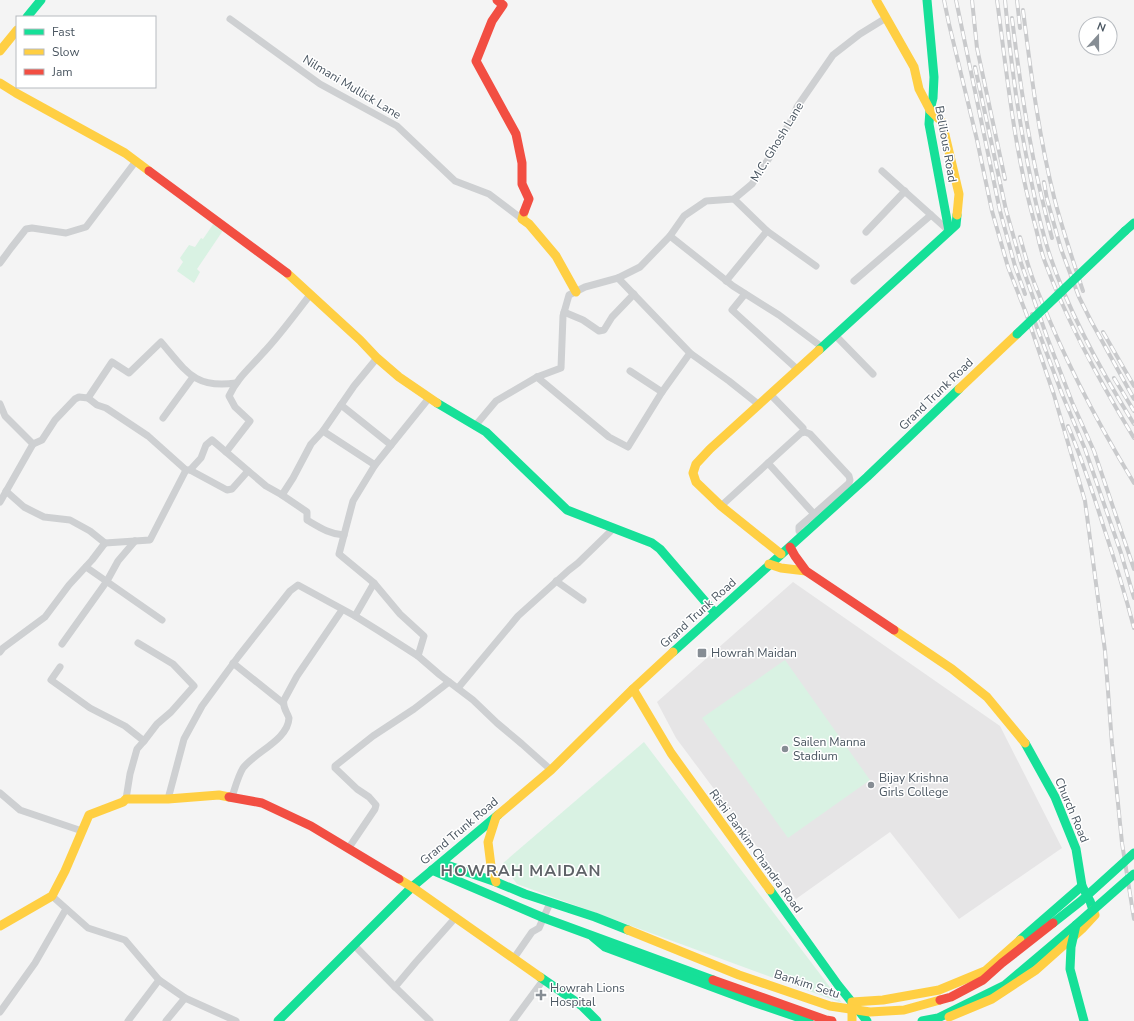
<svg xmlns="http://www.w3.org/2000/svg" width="1134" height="1021" font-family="'Nunito Sans',sans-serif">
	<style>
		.education { fill: #e6e5e6 }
		.green { fill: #d9f2e3 }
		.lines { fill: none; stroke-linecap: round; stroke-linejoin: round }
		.street { stroke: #ced0d2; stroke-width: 7 }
		.fast { stroke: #16e098; stroke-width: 9 }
		.slow { stroke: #ffcf43; stroke-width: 9 }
		.jam { stroke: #f24e42; stroke-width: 9 }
		.rail-casing { stroke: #c9cacc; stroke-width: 4 }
		.rail { stroke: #fff; stroke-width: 2.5; stroke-dasharray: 8; stroke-linecap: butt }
		.fast-bridge { stroke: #16e098; stroke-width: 9 }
		.slow-bridge { stroke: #ffcf43; stroke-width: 9 }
		.jam-bridge { stroke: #f24e42; stroke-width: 9 }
		.poi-dot { fill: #868d94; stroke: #fff; stroke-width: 1.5 }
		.labels { text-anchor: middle; stroke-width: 3; stroke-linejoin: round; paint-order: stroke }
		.street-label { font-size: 12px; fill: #4a5661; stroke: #fff }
		.poi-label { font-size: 12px; fill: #4a5661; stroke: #fff; text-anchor: start }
		.district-label { font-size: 16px; font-weight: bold; letter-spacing: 1px; fill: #5f6368; stroke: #fff }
	</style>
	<rect width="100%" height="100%" fill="#f4f4f4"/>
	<path class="education" d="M 793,582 L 1000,726 L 1062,848 L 959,919 L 890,832 L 796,899 L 676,738 L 657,702 Z"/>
	<g class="green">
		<path d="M 214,223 L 224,229 L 197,269 L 200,272 L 194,283 L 177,271 L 183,262 L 180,258 L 189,245 L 195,247 L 201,238 L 203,239 Z"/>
		<path d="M 785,660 L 870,780 L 788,838 L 702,718 Z"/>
		<path d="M 644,742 L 842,1003 L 517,884 L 502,864 Z"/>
	</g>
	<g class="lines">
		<g class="street">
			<path d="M 230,19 L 320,84 L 397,126 L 455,181 L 489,194 L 522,219"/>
			<path d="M 882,171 L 949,231"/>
			<path d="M 734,199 L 767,231 L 816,266"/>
			<path d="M 866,232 L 905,191"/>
			<path d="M 670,236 L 733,286 L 779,315 L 822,347"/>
			<path d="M 0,263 L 11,248 L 26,229 L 32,228 L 66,233 L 86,227 L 136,161"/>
			<path d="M 618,278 L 690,353 L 729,381 L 758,404"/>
			<path d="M 726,281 L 767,231"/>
			<path d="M 854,281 L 931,215"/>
			<path d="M 745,294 L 732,310 L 797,369"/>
			<path d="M 564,312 L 583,320 L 599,331 L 604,330 L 612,317 L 634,294"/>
			<path d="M 835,335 L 873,374"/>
			<path d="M 630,371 L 662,392"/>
			<path d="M 537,377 L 609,437 L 628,447 L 662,392 L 690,353"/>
			<path d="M 770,394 L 803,428"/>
			<path d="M 88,398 L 112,362 L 129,373 L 161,342 C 186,371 194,389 236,383"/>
			<path d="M 0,404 L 5,416 L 33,444 L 0,502"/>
			<path d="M 341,405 L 391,445"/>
			<path d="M 163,418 L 193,377"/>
			<path d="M 475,426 L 496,401 L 537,377 L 561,368 L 563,316 L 569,295 L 585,287 L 618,278 L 640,267 L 670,236 L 684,216 L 706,201 L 734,199 L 752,184 L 771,155 L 792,119 L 797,107 L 833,55 L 860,34 L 886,18"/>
			<path d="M 323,431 L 311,444 L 293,478 L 282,495 L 307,512 L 307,520 C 319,527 329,534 344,535"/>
			<path d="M 33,444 L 42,440 L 55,420 L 75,399 L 79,397 L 88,398 L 97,405 L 106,408 L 148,436 L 186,470"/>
			<path d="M 226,452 L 250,421 L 235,407 L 229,396 C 237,378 251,367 263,353 C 280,335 295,314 310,295"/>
			<path d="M 768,463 L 814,514 L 799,527 L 799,531 L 802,536"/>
			<path d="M 375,465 L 323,431 L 354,386 L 377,358"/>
			<path d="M 190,470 L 227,490 L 232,489 L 248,471"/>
			<path d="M 721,506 L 801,433 L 805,432 L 810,434 L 849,476 L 850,480 L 849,483 L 814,514"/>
			<path d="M 105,543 L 150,540 L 186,470 L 190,470 L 201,458 L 206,445 L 212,440 L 266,486 L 282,495"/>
			<path d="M 86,567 L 162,620"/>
			<path d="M 556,581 L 583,600"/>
			<path d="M 355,616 L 374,583"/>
			<path d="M 62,644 L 107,581 L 118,561 L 135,541"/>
			<path d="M 0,652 L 3,648 L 45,617 L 69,585 L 92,560 L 105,543 L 90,531 L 70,520 L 44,517 L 24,507 L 6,491"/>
			<path d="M 418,656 L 424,636 L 400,614 L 374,583 L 339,554 L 353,501 L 375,465 L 429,398"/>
			<path d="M 233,663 L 283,703"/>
			<path d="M 60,667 L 51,680 L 90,708 L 125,726 L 144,741"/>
			<path d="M 458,688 L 518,616 L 569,570 L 578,563 L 614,528"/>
			<path d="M 0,793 L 20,810 L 82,831"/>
			<path d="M 232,797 C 235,788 238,776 243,768 C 255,752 288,740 289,718 C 287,712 282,707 284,700 L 297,676 L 342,610"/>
			<path d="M 126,799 L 130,774 L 137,749 L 144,741 L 157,724 L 171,712 L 194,686 L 173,664 L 138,643"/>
			<path d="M 168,799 L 184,739 L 202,706 L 238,657 L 290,591 L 298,585 L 355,616 L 379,631 L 418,656 L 440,675 L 473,700 L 497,723 L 522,744 L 551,770"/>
			<path d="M 348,849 L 375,809 L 376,805 L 369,797 L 357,789 L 335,768 L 335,766 L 373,736 L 414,709 L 449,682"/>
			<path d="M 52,896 L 88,928 L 125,940 L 159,980 L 185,998 L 236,1021"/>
			<path d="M 354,945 L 395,987"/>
			<path d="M 514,958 L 532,932 L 539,928 L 550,903"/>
			<path d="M 0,1012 L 35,963 L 66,909"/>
			<path d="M 128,1021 L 159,980"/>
			<path d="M 166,1021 L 185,998"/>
			<path d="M 430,1021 L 395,987 L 416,962 L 456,917"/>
			<path d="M 513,1021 L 544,979"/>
		</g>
		<g class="fast">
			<path d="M 927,0 L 934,77 L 933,98 L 930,110 L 929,124 L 949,231"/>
			<path d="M 27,17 L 41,0"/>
			<path d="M 1125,231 L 1134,223"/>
			<path d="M 819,350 L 956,225 L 957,215"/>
			<path d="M 437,403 L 486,432 L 567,510 L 652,543 L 660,549 L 715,613"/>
			<path d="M 673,652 L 867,477 L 959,389"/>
			<path d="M 1025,743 L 1055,797 L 1076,849 L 1082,886 L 1090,901 L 1093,910"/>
			<path d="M 441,863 L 496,882 L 525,894 L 595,917 L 628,930"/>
			<path d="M 432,870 L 544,918 L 713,980"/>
			<path d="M 770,890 L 838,985 L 867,1021"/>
			<path d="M 593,937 L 605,947 L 753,1002 L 809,1021"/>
			<path d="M 1020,940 L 1082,886"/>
			<path d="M 540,977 L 582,1006 L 597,1021"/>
			<path d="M 278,1021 L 412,887 L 498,815"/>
			<path d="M 922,1021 L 938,1018 L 1005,985 L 1076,925"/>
		</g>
		<g class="slow">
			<path d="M 876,0 L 914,67 L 919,89 L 930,110"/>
			<path d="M 0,51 L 17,30"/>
			<path d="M 0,83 L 16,93 L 125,153 L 149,171"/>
			<path d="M 930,110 L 942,122 L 959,194 L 957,215"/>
			<path d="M 524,212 L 522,219 L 529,224 L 556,256 L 576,292"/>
			<path d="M 287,273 L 360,340 L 377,358 L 399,377 L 437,403"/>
			<path d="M 959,389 L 1017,334"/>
			<path d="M 781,554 L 721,506 L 696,482 L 693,473 L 696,464 L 710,449 L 819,350"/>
			<path d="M 769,564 L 781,568 L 806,571"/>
			<path d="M 894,630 L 952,669 L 987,697 L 1025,743"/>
			<path d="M 633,689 L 671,753 L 770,890"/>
			<path d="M 498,815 L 551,770 L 633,689 L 673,652"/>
			<path d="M 496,817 L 488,842 L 491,866 L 496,882"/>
			<path d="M 399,879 L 412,887 L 540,977"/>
			<path d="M 0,926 L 52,896 L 65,871 L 89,815 L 123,802 L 126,799 L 168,799 L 219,795 L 229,797"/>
			<path d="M 949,1017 L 992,999 L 1036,970 L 1082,929 L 1095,915 L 1093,910"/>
			<path d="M 852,1021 L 852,1002 L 883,1000 L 939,990 L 985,971 L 1020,940"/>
		</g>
		<g class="jam">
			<path d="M 497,0 L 503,5 L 492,21 L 476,61 L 516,134 L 522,163 L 522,184 L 529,199 L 524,212"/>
			<path d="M 149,171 L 287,273"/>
			<path d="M 790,547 L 795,556 L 806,571 L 894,630"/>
			<path d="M 229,797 L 262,803 L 311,826 L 399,879"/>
			<path d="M 713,980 L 826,1020 L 832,1021"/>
		</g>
		<g class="rail-casing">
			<g id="rail">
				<path d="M 944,0 L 949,24 L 977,140 L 992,211 L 1008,267 L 1026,313 L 1054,395 L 1085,501 L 1105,651 L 1112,744 L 1122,843 L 1134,919"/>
				<path d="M 956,0 L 1000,211 L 1015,266 L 1025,294"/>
				<path d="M 972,0 L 977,48 L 1005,179"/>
				<path d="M 997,0 C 1007,74 1014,149 1034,221 C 1038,235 1040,249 1045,262 C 1068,324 1100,382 1134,438"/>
				<path d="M 1005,0 C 1010,55 1017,110 1028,165 C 1034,195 1040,226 1050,256 C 1070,315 1101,371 1134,424"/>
				<path d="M 1017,0 L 1020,28"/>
				<path d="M 1023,10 C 1031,74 1039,138 1055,201 C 1063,231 1073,261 1083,291"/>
				<path d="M 1012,18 C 1021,92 1032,166 1052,238"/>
				<path d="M 975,67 L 1006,210 L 1021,263 L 1047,337 L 1072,402 L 1094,451 L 1134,569"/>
				<path d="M 1044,182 L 1047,199 L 1061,249 L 1079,297 L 1091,321 L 1134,399"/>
				<path d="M 1020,237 C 1025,255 1030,274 1038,292 C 1064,359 1097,422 1134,483"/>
				<path d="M 1032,314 L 1062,394 L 1085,449 L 1121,553 L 1134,598"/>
				<path d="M 1103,332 L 1134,386"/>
				<path d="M 1114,378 L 1134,411"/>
				<path d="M 1068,426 C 1082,459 1093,493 1104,528 C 1115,561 1125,594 1134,628"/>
			</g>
		</g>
		<use href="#rail" class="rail"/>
		<g class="fast-bridge">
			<path d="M 1017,334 L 1125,231"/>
			<path d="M 1053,923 L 1081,901 L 1134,853"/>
			<path d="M 1084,1021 L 1070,969 L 1071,947 L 1076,925 L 1134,874"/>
		</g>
		<path class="slow-bridge" d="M 628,930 L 739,975 L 830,1006 L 870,1012 L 904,1010 L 940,1000"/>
		<path class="jam-bridge" d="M 940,1000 L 951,997 L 983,980 L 1002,963 L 1053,923"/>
	</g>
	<g class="poi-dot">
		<rect x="697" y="648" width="10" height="10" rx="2"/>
		<circle cx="785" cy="749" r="4"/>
		<circle cx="871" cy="785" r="4"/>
		<path d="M539 989h4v4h4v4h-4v4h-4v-4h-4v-4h4z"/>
	</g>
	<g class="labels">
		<g class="street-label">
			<text transform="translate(352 87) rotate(31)" y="4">Nilmani Mullick Lane</text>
			<text transform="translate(777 142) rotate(-59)" y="4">M.C. Ghosh Lane</text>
			<text transform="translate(946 144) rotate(80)" y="4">Belilious Road</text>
			<text transform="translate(936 394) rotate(-44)" y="4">Grand Trunk Road</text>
			<text transform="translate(698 613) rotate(-42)" y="4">Grand Trunk Road</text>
			<text transform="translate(1072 810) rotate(67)" y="4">Church Road</text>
			<text transform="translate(459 831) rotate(-40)" y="4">Grand Trunk Road</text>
			<text transform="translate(756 851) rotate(54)" y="4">Rishi Bankim Chandra Road</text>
			<text transform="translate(807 984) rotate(18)" y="4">Bankim Setu</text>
		</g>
		<g class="poi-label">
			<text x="711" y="657">Howrah Maidan</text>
			<text x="793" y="746">Sailen Manna<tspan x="793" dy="14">Stadium</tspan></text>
			<text x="879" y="782">Bijay Krishna<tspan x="879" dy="14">Girls College</tspan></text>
			<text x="550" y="992">Howrah Lions<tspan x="550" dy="14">Hospital</tspan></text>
		</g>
		<g class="district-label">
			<text x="521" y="876">HOWRAH MAIDAN</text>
		</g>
	</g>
	<rect x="16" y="16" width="140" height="72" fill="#ffffff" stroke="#b7bbc0"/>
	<rect x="24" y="29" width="20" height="6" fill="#16e098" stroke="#b7bbc0"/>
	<text x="52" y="36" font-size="12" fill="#4a5661">Fast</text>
	<rect x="24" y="49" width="20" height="6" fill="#ffcf43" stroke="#b7bbc0"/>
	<text x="52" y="56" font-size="12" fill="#4a5661">Slow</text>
	<rect x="24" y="69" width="20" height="6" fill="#f24e42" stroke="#b7bbc0"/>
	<text x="52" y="76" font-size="12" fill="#4a5661">Jam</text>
	<g transform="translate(1098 36) rotate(21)"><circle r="19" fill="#ffffff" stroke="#b7bbc0"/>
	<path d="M0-3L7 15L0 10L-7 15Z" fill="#868d94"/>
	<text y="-6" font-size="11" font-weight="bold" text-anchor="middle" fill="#4a5661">N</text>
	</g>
</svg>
